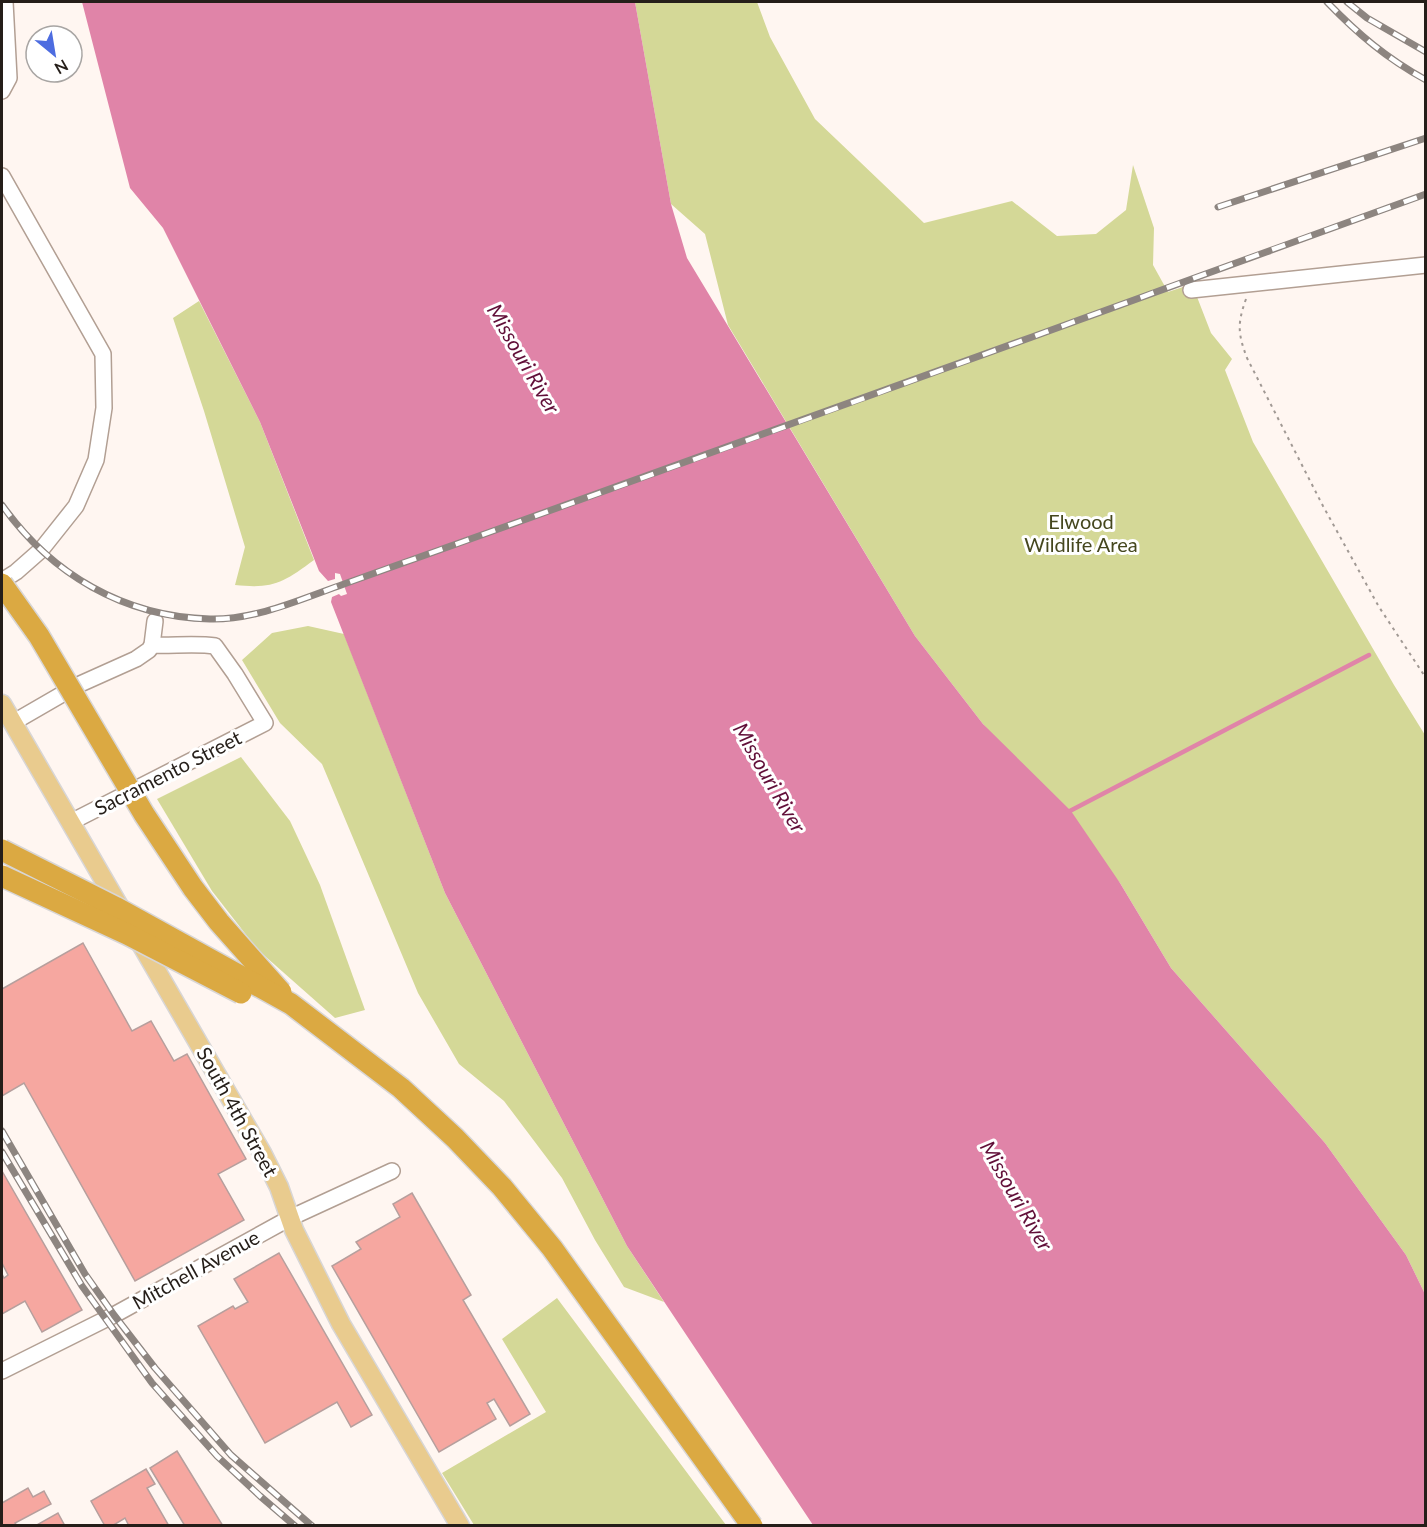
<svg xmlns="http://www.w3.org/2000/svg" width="1427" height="1527" font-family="Lato,sans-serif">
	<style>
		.green { fill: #d4d897 }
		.water { fill: #e084a8 }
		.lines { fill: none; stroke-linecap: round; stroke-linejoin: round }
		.stream { stroke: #e084a8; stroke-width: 4.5 }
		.building { fill: #f6a7a0; stroke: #b69f9d; stroke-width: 1.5 }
		.minor-casing { stroke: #b29f93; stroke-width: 18 }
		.major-casing { stroke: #d8d6d6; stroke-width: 21 }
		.path { stroke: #a19994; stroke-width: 2; stroke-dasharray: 3 4.5; stroke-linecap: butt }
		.minor { stroke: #fff; stroke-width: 15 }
		.major { stroke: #e9cb8e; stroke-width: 18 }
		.rail-casing { stroke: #8d8580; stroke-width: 7 }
		.rail { stroke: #fff; stroke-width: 4.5; stroke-dasharray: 14; stroke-linecap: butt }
		.highway-bridge-casing { stroke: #d8d6d6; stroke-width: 24; stroke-linecap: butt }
		.highway-bridge { stroke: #dba942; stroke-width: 21 }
		.labels { text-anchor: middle; stroke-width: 6; stroke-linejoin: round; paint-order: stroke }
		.park-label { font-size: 20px; fill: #45471e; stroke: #fff }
		.street-label { font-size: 20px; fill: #251e19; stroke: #fff }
		.water-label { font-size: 21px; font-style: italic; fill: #610f39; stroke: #fff }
	</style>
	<rect width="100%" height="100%" fill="#fff6f1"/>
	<g class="green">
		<path d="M 635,2 L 757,2 L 770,37 L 815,119 L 924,223 L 1012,201 L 1057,236 L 1096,234 L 1126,210 L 1133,165 L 1154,228 L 1153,265 L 1168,292 L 1192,284 L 1211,333 L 1232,359 L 1225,370 L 1253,442 L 1394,685 L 1425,735 L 1425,1294 L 1406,1255 L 1325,1143 L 1171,968 L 1120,883 L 983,724 L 915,636 L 728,325 L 705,234 L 671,204 Z"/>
		<path d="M 199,301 L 260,422 L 314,560 C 283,583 273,589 235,585 L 245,547 L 204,411 L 173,318 Z"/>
		<path d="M 308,626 L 344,634 L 445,893 L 627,1246 L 664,1302 L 624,1287 L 595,1240 L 562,1178 L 504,1101 L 459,1064 L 418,993 L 322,764 L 280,723 L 242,660 L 272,633 Z"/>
		<path d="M 241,757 L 290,821 L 320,885 L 365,1010 L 335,1018 L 258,950 L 212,891 L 157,799 Z"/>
		<path d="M 557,1298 L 726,1525 L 474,1525 L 442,1473 L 546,1412 L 502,1339 Z"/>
	</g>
	<path class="water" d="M 82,2 L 635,2 L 671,204 L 687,258 L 915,636 L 983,724 L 1071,811 L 1120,883 L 1171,968 L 1325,1143 L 1406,1255 L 1425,1294 L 1425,1525 L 813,1525 L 627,1246 L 445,893 L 331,602 L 332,597 L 339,594 L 341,596 L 347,594 L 340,574 L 335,573 L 335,579 L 328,581 L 319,571 L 260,422 L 163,228 L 130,188 Z"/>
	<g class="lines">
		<path class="stream" d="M 1066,813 L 1369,655"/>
	</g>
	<g class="building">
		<path d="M 83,943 L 132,1031 L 151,1021 L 174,1061 L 187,1054 L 246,1159 L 218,1174 L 244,1220 L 135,1281 L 24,1083 L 2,1096 L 2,989 Z"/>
		<path d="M 2,1171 L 82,1310 L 42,1332 L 25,1301 L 2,1314 L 2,1274 L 4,1278 L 8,1275 L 2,1263 Z"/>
		<path d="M 412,1193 L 471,1295 L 463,1300 L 530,1414 L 510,1426 L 494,1399 L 487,1403 L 496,1419 L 439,1452 L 332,1266 L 361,1249 L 356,1242 L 400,1217 L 393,1204 Z"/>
		<path d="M 279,1253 L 372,1415 L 351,1427 L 337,1402 L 265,1443 L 198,1326 L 233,1306 L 235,1309 L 248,1302 L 234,1279 Z"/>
		<path d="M 177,1451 L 223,1526 L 185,1526 L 150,1468 Z"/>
		<path d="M 146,1469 L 155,1484 L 147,1488 L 169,1526 L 129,1526 L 125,1518 L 112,1526 L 105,1526 L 91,1501 Z"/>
		<path d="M 28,1488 L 33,1497 L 44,1491 L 51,1504 L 15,1523 L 17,1526 L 2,1526 L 2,1503 Z"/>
		<path d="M 58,1513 L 65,1526 L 35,1526 Z"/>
	</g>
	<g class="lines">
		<g class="minor-casing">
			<g id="minor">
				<path d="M 2,91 L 9,78 L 5,2"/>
				<path d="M 2,176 L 103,354 L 104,408 L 96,460 L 76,506 L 41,550 L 16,572 L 2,581"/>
				<path d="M 1191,290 L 1426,265"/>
				<path d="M 14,722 L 78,685 L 136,659 L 149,650 L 152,645 L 155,621"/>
				<path d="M 71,822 L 265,723 L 235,674 L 215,646 C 197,643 171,646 152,645"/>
				<path d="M 2,1371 L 114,1315 L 290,1218 L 392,1171"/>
			</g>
		</g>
		<g class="major-casing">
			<path id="major" d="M 2,704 L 262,1153 L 279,1187 L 294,1230 L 341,1324 L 460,1526"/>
		</g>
		<path class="path" d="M 1246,299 C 1237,324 1238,334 1247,358 L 1323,506 L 1379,607 L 1426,678"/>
		<use href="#minor" class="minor"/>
		<use href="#major" class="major"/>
		<g class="rail-casing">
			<g id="rail">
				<path d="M 1327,2 C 1358,34 1386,58 1426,80"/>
				<path d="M 1347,2 L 1367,18 L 1426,52"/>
				<path d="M 1218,207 L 1426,138"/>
				<path d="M 2,505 C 51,574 124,617 210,619 C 256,620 301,599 344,584 C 402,563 460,543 518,522 C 822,415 1123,303 1426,194"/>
				<path d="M 2,1131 L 85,1274 L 114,1315 L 155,1368 L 231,1455 L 312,1526"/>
				<path d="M 2,1152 L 82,1286 L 152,1383 L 217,1456 L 260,1496 L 295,1526"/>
			</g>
		</g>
		<use href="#rail" class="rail"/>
		<g class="highway-bridge-casing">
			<g id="highway-bridge">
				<path d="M 2,584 L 39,636 L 144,814 L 193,888 L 219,922 L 281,992"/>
				<path d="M 2,850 L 115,907 L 291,1004 L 401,1088 L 455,1138 L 502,1187 L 552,1248 L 752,1526"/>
				<path d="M 2,876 L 127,934 L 241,993"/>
			</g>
		</g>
		<use href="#highway-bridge" class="highway-bridge"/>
	</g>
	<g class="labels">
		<g class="park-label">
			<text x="1081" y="529">Elwood<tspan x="1081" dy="23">Wildlife Area</tspan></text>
		</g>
		<g class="street-label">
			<text transform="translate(168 773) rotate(-27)" y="7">Sacramento Street</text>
			<text transform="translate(237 1112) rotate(61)" y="7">South 4th Street</text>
			<text transform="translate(196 1270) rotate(-29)" y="7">Mitchell Avenue</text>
		</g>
		<g class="water-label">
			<text transform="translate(523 359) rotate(60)" y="7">Missouri River</text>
			<text transform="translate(769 778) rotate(60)" y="7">Missouri River</text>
			<text transform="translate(1016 1196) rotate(60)" y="7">Missouri River</text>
		</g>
	</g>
	<rect width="1427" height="1527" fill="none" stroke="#251e19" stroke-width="6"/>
	<g transform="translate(54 54) rotate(150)"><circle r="28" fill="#ffffff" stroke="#a8a5a3" stroke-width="1.5"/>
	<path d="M0-4.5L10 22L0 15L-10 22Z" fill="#4d6ce0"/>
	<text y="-9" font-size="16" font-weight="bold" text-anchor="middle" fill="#251e19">N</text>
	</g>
</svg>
